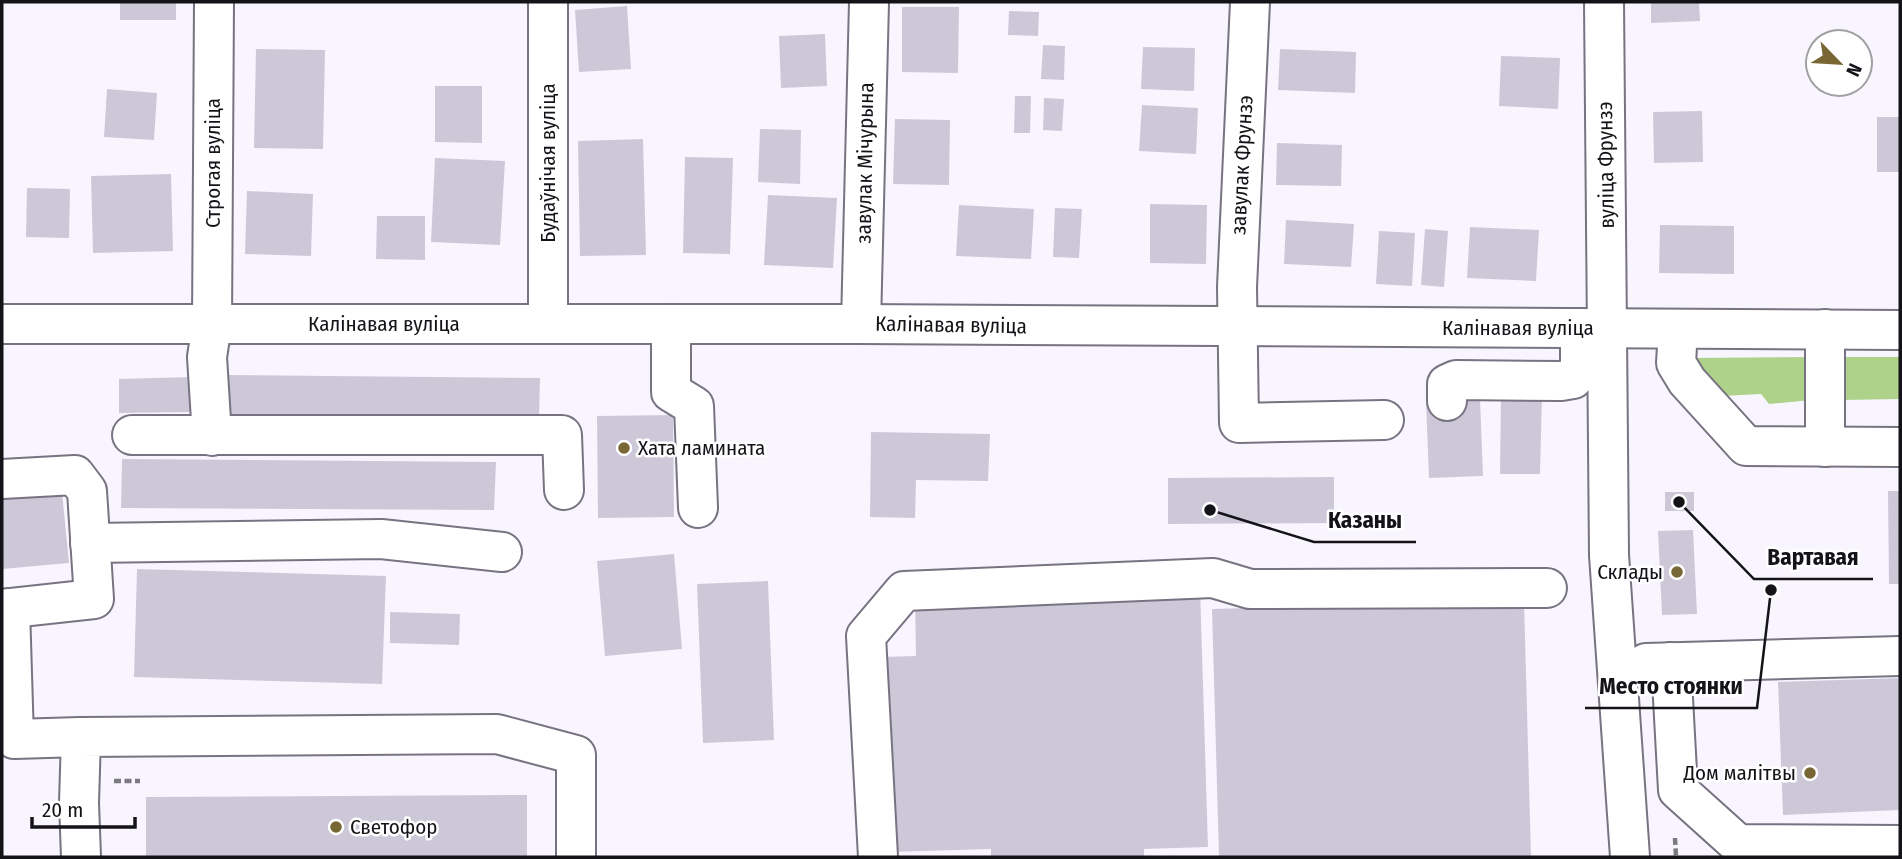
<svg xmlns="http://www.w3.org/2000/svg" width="1902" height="859" font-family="'Fira Sans Condensed',sans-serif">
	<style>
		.green { fill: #afd28a }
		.building { fill: #cdc8d8 }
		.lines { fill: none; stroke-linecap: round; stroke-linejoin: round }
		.minor-casing { stroke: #777381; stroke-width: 42 }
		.path { stroke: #7c7a81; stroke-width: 4.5; stroke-dasharray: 7 3.5; stroke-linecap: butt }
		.minor { stroke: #fff; stroke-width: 38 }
		.poi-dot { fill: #786735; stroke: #fff; stroke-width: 2.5 }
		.labels { text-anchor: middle; stroke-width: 5; stroke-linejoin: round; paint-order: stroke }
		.street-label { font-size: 21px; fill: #141318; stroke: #fff }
		.poi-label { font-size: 21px; fill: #141318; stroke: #fff; text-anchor: start }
		.leader { fill: none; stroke: #141318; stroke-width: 2.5 }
		.callout-dot { fill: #141318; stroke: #fff; stroke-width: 2.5 }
		.callout-label { font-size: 23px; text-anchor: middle; font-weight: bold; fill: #141318; stroke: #fff; stroke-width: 5; stroke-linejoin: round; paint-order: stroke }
	</style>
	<rect width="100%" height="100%" fill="#f8f5ff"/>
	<g class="green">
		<path d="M 1816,357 L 1811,400 L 1769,404 L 1761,394 L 1722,396 L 1689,358 Z"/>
		<path d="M 1833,357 L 1900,357 L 1900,399 L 1841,400 Z"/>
	</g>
	<g class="building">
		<rect x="120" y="2" width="56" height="18"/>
		<path d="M 1651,2 L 1699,2 L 1700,21 L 1651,23 Z"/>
		<path d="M 627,6 L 631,69 L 579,72 L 575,10 Z"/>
		<path d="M 902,7 L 959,7 L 958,73 L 902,72 Z"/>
		<path d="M 1009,11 L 1039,12 L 1038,36 L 1008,35 Z"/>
		<path d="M 825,34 L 827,86 L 781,88 L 779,36 Z"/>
		<path d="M 1043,45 L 1065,46 L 1064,80 L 1041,79 Z"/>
		<path d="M 1143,47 L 1195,48 L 1194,91 L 1141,89 Z"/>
		<path d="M 256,49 L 325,50 L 323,149 L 254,148 Z"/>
		<path d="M 1280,49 L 1356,52 L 1355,93 L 1278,90 Z"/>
		<path d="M 1501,56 L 1560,58 L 1558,109 L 1499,106 Z"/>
		<path d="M 435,86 L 482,86 L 482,143 L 435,142 Z"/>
		<path d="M 107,89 L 157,93 L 154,140 L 104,137 Z"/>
		<path d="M 1015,96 L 1031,96 L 1030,133 L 1014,133 Z"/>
		<path d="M 1044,98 L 1064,99 L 1062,131 L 1043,130 Z"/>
		<path d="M 1142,105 L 1198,108 L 1196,154 L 1139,151 Z"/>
		<path d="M 1702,111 L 1703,162 L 1654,163 L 1653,112 Z"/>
		<rect x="1877" y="117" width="23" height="55"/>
		<path d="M 895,119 L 950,120 L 949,185 L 893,184 Z"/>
		<path d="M 760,129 L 801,130 L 800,184 L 758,182 Z"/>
		<path d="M 643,139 L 646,255 L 580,256 L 578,141 Z"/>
		<path d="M 1277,143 L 1342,145 L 1341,186 L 1276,185 Z"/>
		<path d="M 685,157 L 733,158 L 730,254 L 683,253 Z"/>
		<path d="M 435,158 L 505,161 L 500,245 L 431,242 Z"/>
		<path d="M 171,174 L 173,251 L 93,253 L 91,176 Z"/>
		<path d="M 27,188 L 70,189 L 69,238 L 26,237 Z"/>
		<path d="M 247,191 L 313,194 L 311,256 L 245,254 Z"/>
		<path d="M 768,195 L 837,198 L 833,268 L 764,265 Z"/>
		<path d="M 1150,204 L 1207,205 L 1206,264 L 1150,263 Z"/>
		<path d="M 959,205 L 1034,209 L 1031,259 L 956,256 Z"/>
		<path d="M 1055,208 L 1082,209 L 1079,258 L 1053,257 Z"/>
		<path d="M 377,216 L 425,216 L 425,260 L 376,259 Z"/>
		<path d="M 1286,220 L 1354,224 L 1351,267 L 1284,264 Z"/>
		<path d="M 1660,225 L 1734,226 L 1734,274 L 1659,273 Z"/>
		<path d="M 1470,227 L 1539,230 L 1536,281 L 1467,278 Z"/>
		<path d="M 1425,229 L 1448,231 L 1444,287 L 1421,285 Z"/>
		<path d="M 1379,231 L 1415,233 L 1412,286 L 1376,284 Z"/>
		<path d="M 228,375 L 540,378 L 539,418 L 228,415 Z"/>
		<path d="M 192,377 L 193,412 L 119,413 L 119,379 Z"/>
		<path d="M 1501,395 L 1542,395 L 1540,474 L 1500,474 Z"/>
		<path d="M 1480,399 L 1483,476 L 1429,478 L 1426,402 Z"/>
		<path d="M 673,415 L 674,517 L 598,518 L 597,416 Z"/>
		<path d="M 871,432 L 990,434 L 988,481 L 916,480 L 915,518 L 870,517 Z"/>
		<path d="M 122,459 L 496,462 L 494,510 L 121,508 Z"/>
		<path d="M 1334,477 L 1334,523 L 1168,524 L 1168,478 Z"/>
		<path d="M 1888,491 L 1900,491 L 1900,584 L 1889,584 Z"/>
		<path d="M 62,492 L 69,563 L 2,569 L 2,498 Z"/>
		<rect x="1665" y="492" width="29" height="19"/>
		<path d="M 1693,530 L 1697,614 L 1662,615 L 1658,531 Z"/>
		<path d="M 674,554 L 682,649 L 605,656 L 597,561 Z"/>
		<path d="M 137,569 L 386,576 L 382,684 L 134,677 Z"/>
		<path d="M 768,581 L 774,740 L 703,743 L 697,584 Z"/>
		<path d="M 1200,587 L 1208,847 L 1144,849 L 1144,857 L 991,857 L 991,849 L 887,852 L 882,657 L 916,656 L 915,596 Z"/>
		<path d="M 1524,600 L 1531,857 L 1219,857 L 1212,609 Z"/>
		<path d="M 390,612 L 460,614 L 459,645 L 390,643 Z"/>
		<path d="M 1900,678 L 1900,810 L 1783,815 L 1778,682 Z"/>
		<path d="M 527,795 L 527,857 L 146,857 L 146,797 Z"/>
	</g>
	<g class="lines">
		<g class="minor-casing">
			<g id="minor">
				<path d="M 548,2 L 548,324"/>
				<path d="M 1250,2 L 1237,287 L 1239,423 L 1384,420"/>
				<path d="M 1604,2 L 1609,555 L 1630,857"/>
				<path d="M 2,324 L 861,324 L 1900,330"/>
				<path d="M 671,324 L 671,392 L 694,406 L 698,508"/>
				<path d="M 861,324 L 869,2"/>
				<path d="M 1678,329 L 1676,363 L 1687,381 L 1746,446 L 1900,447"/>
				<path d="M 1825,329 L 1825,447"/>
				<path d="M 1447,401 L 1447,384 L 1456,380 L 1561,381 L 1573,379 L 1580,370 L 1580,328"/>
				<path d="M 132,435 L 562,435 L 564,490"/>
				<path d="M 212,436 L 207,357 L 212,324 L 214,2"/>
				<path d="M 2,479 L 75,475 L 87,491 L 94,599 L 2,609"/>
				<path d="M 90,543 L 381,539 L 502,552"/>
				<path d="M 10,608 L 14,739 L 81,737"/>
				<path d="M 1671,662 L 1678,790 L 1738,844 L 1900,845"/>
				<path d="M 1646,663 L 1900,656"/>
				<path d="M 81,857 L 79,803 L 81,737 L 497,734 L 576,755 L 576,857"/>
				<path d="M 878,857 L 866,636 L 904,591 L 1213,578 L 1250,589 L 1547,588"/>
			</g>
		</g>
		<g class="path">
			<path d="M 114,781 L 140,781"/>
			<path d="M 1675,838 L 1676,857"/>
		</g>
		<use href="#minor" class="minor"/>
	</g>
	<g class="poi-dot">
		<circle cx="624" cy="448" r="7"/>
		<circle cx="1677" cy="572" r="7"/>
		<circle cx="1810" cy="773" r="7"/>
		<circle cx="336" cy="827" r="7"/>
	</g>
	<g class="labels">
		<g class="street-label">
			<text transform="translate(213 163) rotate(-90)" y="7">Строгая вуліца</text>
			<text transform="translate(548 163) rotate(-90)" y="7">Будаўнічая вуліца</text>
			<text transform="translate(865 163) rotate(-89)" y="7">завулак Мічурына</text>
			<text transform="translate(1242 165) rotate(-87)" y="7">завулак Фрунзэ</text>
			<text transform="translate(1606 165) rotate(-91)" y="7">вуліца Фрунзэ</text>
			<text x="384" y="331">Калінавая вуліца</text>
			<text transform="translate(951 325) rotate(1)" y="7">Калінавая вуліца</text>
			<text x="1518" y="335">Калінавая вуліца</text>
		</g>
		<g class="poi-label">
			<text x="638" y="455">Хата ламината</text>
			<text x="1663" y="579" text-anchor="end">Склады</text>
			<text x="1796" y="780" text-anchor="end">Дом малітвы</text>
			<text x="350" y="834">Светофор</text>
		</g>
	</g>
	<path class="leader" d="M1210 510L1314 542H1416M1679 502L1754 579H1873M1771 590L1757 708H1585"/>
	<g class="callout-dot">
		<circle cx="1210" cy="510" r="7"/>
		<circle cx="1679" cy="502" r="7"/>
		<circle cx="1771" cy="590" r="7"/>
	</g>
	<g class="callout-label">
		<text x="1365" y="528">Казаны</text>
		<text x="1813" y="565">Вартавая</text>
		<text x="1671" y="694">Место стоянки</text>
	</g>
	<rect width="1902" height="859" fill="none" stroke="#141318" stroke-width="7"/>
	<g transform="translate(1839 63) rotate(115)"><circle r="33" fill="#ffffff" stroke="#a1a1a3" stroke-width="2"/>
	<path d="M0-5L12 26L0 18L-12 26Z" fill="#786735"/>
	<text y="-10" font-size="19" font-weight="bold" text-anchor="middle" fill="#141318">N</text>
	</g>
	<path d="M32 817v10h103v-10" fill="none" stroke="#141318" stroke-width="3.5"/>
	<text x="42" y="817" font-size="21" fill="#141318" stroke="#ffffff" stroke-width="5" paint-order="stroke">20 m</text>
</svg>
